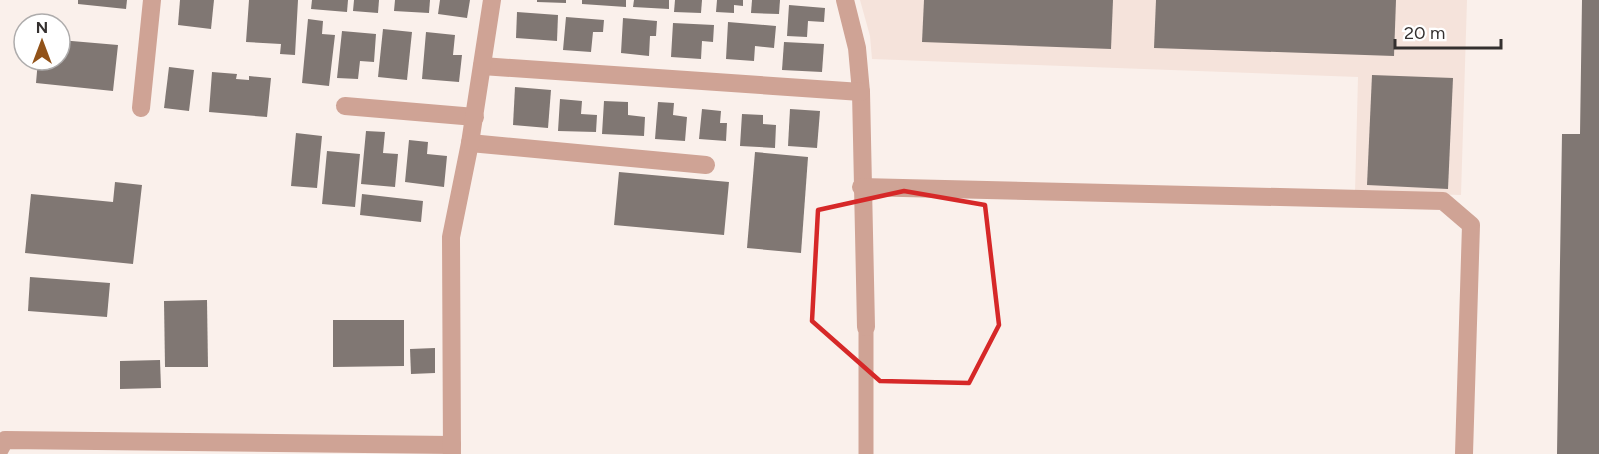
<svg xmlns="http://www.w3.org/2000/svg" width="1599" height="454" font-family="Figtree,sans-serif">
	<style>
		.built { fill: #f5e3db }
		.building { fill: #807773 }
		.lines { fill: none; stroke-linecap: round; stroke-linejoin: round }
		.lane { stroke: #cfa395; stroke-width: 15 }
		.street { stroke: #cfa395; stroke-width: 18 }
		.marked { fill: none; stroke: #d62828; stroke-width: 4.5; stroke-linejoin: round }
	</style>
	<rect width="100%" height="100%" fill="#faf0eb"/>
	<path class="built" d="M 860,0 L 1467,0 L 1461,195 L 1355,192 L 1358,77 L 872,59 L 870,36 Z"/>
	<g class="building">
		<path d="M 78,0 L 127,0 L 126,9 L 78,4 Z"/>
		<path d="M 180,0 L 214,0 L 211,29 L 178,25 Z"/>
		<path d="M 249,0 L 298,0 L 295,55 L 280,54 L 281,44 L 246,42 Z"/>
		<path d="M 312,0 L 348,0 L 347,12 L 311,9 Z"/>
		<path d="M 354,0 L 379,0 L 378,13 L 353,11 Z"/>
		<path d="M 395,0 L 430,0 L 429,13 L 394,11 Z"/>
		<path d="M 440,0 L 470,0 L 467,18 L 438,14 Z"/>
		<path d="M 537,0 L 566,0 L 566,3 L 537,2 Z"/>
		<path d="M 582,0 L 626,0 L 626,7 L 582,4 Z"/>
		<path d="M 634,0 L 669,0 L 669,9 L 633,7 Z"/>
		<path d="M 675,0 L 702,0 L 701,13 L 674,12 Z"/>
		<path d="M 717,0 L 743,0 L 743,6 L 734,5 L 734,13 L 716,12 Z"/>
		<path d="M 752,0 L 780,0 L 779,14 L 751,13 Z"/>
		<path d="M 924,0 L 1113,0 L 1111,49 L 922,42 Z"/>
		<path d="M 1156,0 L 1396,0 L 1394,56 L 1154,48 Z"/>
		<path d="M 1582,0 L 1599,0 L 1599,454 L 1557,454 L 1562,134 L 1580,134 Z"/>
		<path d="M 789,5 L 825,8 L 824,22 L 808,21 L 807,37 L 787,36 Z"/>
		<path d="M 517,12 L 558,15 L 557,41 L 516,38 Z"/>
		<path d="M 566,17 L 604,20 L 603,32 L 593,32 L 591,52 L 563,50 Z"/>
		<path d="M 623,18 L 657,21 L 656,36 L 650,36 L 649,56 L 621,53 Z"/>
		<path d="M 308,19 L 323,21 L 322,34 L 335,35 L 329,86 L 302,83 Z"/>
		<path d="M 728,22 L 776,26 L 774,48 L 755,46 L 754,61 L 726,59 Z"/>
		<path d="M 673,23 L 714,25 L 713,42 L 702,41 L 701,59 L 671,57 Z"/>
		<path d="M 383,29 L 412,32 L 407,80 L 378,77 Z"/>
		<path d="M 342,31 L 376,34 L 374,62 L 360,61 L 358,79 L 337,78 Z"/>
		<path d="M 426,32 L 455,35 L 453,55 L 462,55 L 459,82 L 422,79 Z"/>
		<path d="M 60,40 L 118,45 L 113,91 L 36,83 L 38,60 L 60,60 Z"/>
		<path d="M 784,42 L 824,44 L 822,72 L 782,70 Z"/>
		<path d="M 169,67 L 194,70 L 189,111 L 164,108 Z"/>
		<path d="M 212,72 L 237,74 L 236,79 L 249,80 L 249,76 L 271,78 L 267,117 L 209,112 Z"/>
		<path d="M 1372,75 L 1453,78 L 1448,189 L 1367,185 Z"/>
		<path d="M 515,87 L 551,90 L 548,128 L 513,125 Z"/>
		<path d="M 560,99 L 582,101 L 581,114 L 597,115 L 596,132 L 558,131 Z"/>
		<path d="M 604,101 L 628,102 L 628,115 L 645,117 L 644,136 L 602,134 Z"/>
		<path d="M 658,102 L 674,103 L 673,115 L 687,117 L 685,141 L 655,139 Z"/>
		<path d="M 702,109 L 721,111 L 720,123 L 727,123 L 726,141 L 699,139 Z"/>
		<path d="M 790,109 L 820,111 L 817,148 L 788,146 Z"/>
		<path d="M 742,114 L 763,115 L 763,124 L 776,125 L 775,148 L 740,146 Z"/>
		<path d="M 366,131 L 385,132 L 383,153 L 398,154 L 395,187 L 361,184 Z"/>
		<path d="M 296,133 L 322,136 L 317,188 L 291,186 Z"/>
		<path d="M 409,140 L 428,142 L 427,154 L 447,156 L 444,187 L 405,182 Z"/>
		<path d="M 327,151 L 360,154 L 355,207 L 322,204 Z"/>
		<path d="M 755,152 L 808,157 L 801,253 L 747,248 Z"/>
		<path d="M 619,172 L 729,182 L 724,235 L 614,225 Z"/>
		<path d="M 115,182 L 142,185 L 133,264 L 25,253 L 31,194 L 113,202 Z"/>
		<path d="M 362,194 L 423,201 L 421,222 L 360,215 Z"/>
		<path d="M 30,277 L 110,283 L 107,317 L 28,311 Z"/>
		<path d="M 207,300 L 208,367 L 165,367 L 164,301 Z"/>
		<path d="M 333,320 L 404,320 L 404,366 L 333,367 Z"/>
		<path d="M 435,348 L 435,373 L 411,374 L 410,349 Z"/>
		<path d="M 160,360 L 161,388 L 120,389 L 120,361 Z"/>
	</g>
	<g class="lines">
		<path class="lane" d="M 866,327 L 866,454"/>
		<g class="street">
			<path d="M 845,0 L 857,48 L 861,92 L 866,327"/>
			<path d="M 482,66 L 861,92"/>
			<path d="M 345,106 L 475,117"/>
			<path d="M 141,108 L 152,0"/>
			<path d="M 470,143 L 706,165"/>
			<path d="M 861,187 L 1443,201 L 1471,225 L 1464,454"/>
			<path d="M 0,449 L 5,440 L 452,445"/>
			<path d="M 452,454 L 451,237 L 470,143 L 492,0"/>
		</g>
	</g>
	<path class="marked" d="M 904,191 L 985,205 L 999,325 L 969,383 L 880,381 L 812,321 L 818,210 Z"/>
	<g transform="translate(42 42)"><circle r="28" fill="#ffffff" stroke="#aeacac" stroke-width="1.5"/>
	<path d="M0-4.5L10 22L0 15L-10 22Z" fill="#915219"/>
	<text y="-9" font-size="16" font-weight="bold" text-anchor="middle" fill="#34302f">N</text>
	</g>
	<path d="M1395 39v9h106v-9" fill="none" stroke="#34302f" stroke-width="3"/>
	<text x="1404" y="39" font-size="18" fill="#34302f" stroke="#ffffff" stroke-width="4.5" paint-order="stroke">20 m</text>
</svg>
